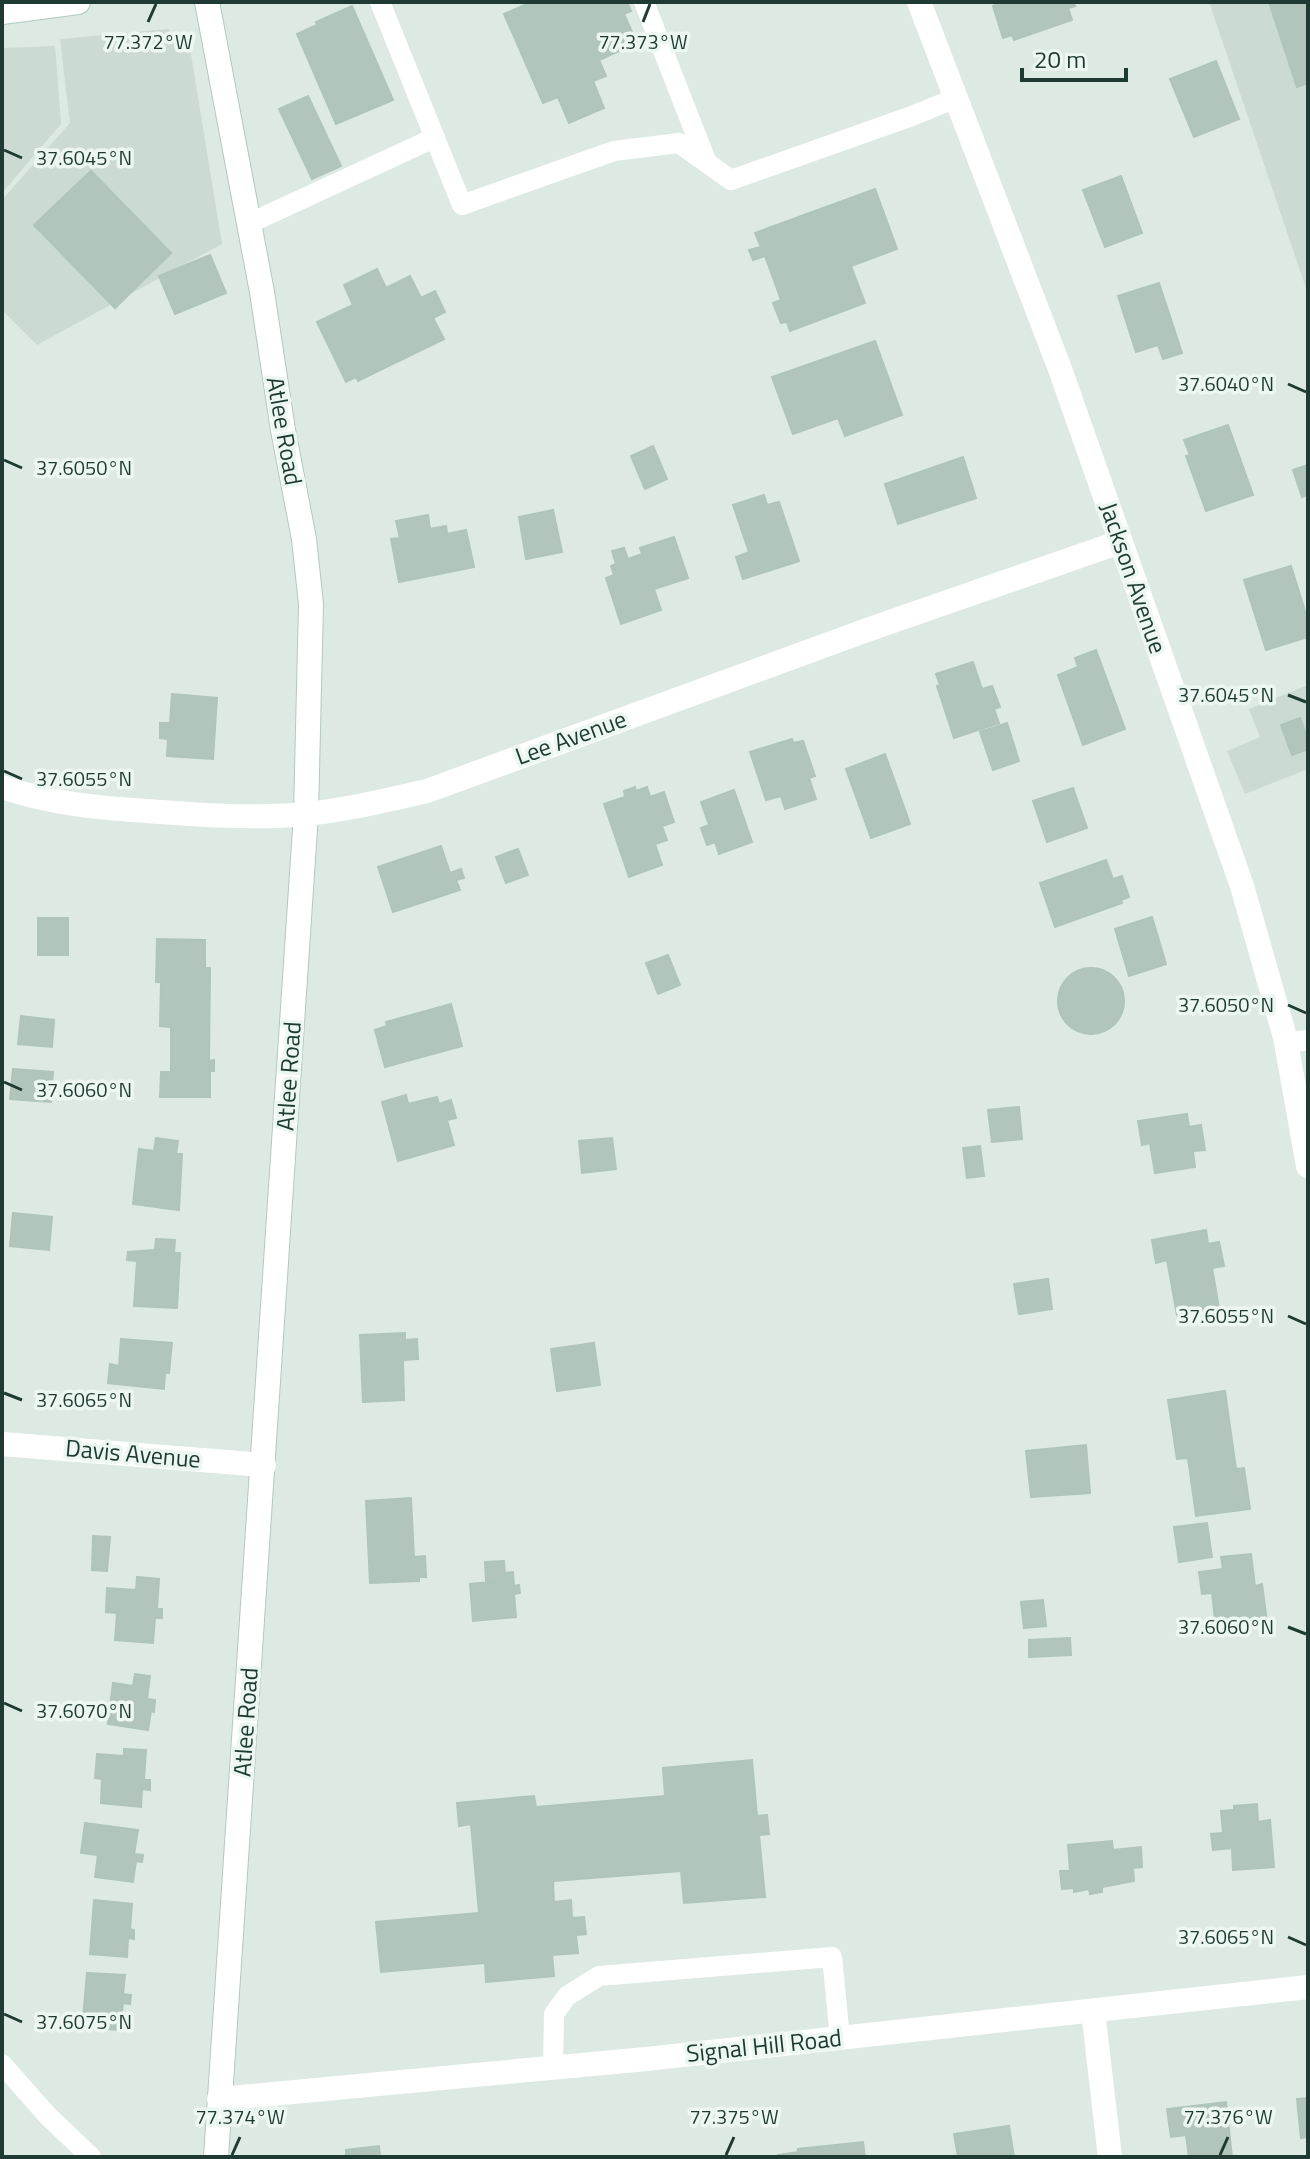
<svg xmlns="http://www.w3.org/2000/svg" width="1310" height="2159" font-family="'Titillium Web',sans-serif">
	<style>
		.built { fill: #cbdad3 }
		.building { fill: #b2c5bd; stroke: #afc4bb; stroke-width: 2 }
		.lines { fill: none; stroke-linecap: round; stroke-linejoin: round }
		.secondary-casing { stroke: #b0cac0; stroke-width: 26 }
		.service { stroke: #fff; stroke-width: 20 }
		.minor { stroke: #fff; stroke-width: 24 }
		.tertiary { stroke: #fff; stroke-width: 24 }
		.secondary { stroke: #fff; stroke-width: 24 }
		.ticks { fill: none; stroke: #1e3a32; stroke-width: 3 }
		.labels { text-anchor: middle; stroke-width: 7; stroke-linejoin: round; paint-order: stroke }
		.street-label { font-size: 24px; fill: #1e3a32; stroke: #edf7f2 }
		.ticks-label { font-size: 20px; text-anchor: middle; fill: #1e3a32; stroke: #edf7f2; stroke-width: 7; stroke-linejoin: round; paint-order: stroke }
	</style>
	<rect width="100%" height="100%" fill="#ddeae4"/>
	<g class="built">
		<path d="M 1209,2 L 1308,2 L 1308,294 Z"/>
		<path d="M 168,29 L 190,48 L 222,244 L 37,345 L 2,310 L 2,200 L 70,123 L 60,39 Z"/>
		<path d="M 55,46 L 61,124 L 2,193 L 2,48 Z"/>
		<path d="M 1308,685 L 1308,769 L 1245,794 L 1227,751 L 1260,737 L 1249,709 Z"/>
	</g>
	<g class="building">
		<path d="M 531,2 L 627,2 L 631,11 L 624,14 L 637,43 L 599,60 L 606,76 L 593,81 L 604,108 L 569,123 L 558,97 L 543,103 L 504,14 Z"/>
		<path d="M 1000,2 L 1073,2 L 1075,6 L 1068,8 L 1072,20 L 1014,40 L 1012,35 L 1003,38 L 993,6 Z"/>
		<path d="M 1269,2 L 1308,2 L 1308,83 L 1297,87 Z"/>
		<path d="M 352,6 L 393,100 L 336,124 L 297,34 L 317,25 L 316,22 Z"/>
		<path d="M 1216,61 L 1239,119 L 1194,137 L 1170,79 Z"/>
		<path d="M 308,96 L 341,166 L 312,179 L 279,109 Z"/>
		<path d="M 91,171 L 171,253 L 115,308 L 34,225 Z"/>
		<path d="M 1121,176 L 1142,233 L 1105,247 L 1083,190 Z"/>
		<path d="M 875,189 L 897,249 L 851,266 L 865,303 L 790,331 L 787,322 L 781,323 L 773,303 L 781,300 L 765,256 L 753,260 L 749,250 L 761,247 L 755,233 Z"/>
		<path d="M 210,255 L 226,293 L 175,314 L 159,276 Z"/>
		<path d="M 377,269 L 386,288 L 410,276 L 421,298 L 435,291 L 445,312 L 433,318 L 444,339 L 358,381 L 356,377 L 346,382 L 317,322 L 353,305 L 344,285 Z"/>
		<path d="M 1159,283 L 1182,353 L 1163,359 L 1158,345 L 1136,352 L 1118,296 Z"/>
		<path d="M 875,341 L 902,415 L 845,436 L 838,418 L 793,434 L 772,377 Z"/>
		<path d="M 1228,425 L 1253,495 L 1206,511 L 1186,456 L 1190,455 L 1184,440 Z"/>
		<path d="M 653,446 L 667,479 L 645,489 L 631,456 Z"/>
		<path d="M 963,457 L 976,498 L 898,524 L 885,484 Z"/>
		<path d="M 1308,465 L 1308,495 L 1302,497 L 1293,470 Z"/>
		<path d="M 764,495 L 767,505 L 779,502 L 799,561 L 743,579 L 736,557 L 749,552 L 733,505 Z"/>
		<path d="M 553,510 L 562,552 L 526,559 L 519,517 Z"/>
		<path d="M 428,515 L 430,529 L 446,526 L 447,534 L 466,530 L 474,567 L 399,582 L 391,539 L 400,538 L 396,521 Z"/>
		<path d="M 674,537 L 688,578 L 654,589 L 661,610 L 621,624 L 606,578 L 614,575 L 611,566 L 616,564 L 612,551 L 624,548 L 628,559 L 642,554 L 640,548 Z"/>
		<path d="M 1291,566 L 1308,621 L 1308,637 L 1266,650 L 1244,580 Z"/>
		<path d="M 1096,650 L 1125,729 L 1083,745 L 1058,675 L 1078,667 L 1075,658 Z"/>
		<path d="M 973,662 L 982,689 L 992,686 L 1000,707 L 994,709 L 999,723 L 954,738 L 937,686 L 940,685 L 936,674 Z"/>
		<path d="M 172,694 L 217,698 L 213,759 L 167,756 L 168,739 L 160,738 L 160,723 L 170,723 Z"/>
		<path d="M 1300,718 L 1308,740 L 1308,749 L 1292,755 L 1281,725 Z"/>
		<path d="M 1007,723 L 1019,761 L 993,770 L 980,732 Z"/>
		<path d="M 792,739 L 793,743 L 803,741 L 815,776 L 809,778 L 816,799 L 785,809 L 781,796 L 766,800 L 750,752 Z"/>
		<path d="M 885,754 L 910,824 L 871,838 L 846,769 Z"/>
		<path d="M 635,787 L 636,791 L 647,787 L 650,797 L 664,792 L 674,822 L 662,826 L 667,840 L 655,844 L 662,865 L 629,877 L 604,804 L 625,797 L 624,791 Z"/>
		<path d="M 1073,788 L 1087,828 L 1047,842 L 1033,801 Z"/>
		<path d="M 734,790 L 752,842 L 719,854 L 715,842 L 707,845 L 701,828 L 709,825 L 701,802 Z"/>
		<path d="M 441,846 L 450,873 L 461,869 L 464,878 L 456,880 L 460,890 L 393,912 L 378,867 Z"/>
		<path d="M 518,849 L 528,875 L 506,883 L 496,857 Z"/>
		<path d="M 1106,860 L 1113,879 L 1122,876 L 1129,897 L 1121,900 L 1122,903 L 1055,927 L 1040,883 Z"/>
		<path d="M 1152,917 L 1166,964 L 1129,976 L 1115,929 Z"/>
		<rect x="38" y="918" width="30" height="37"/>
		<path d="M 157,939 L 205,940 L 205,968 L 210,968 L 209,1061 L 214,1060 L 214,1071 L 210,1071 L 210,1097 L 160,1097 L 161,1072 L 171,1072 L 171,1027 L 160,1026 L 161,982 L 156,982 Z"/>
		<path d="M 668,955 L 680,985 L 658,994 L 646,963 Z"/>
		<circle cx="1091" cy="1001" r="33"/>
		<path d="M 451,1004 L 462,1046 L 385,1067 L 375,1030 L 387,1026 L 386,1022 Z"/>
		<path d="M 21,1016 L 54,1020 L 52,1047 L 18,1044 Z"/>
		<path d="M 13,1069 L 53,1072 L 51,1102 L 10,1099 Z"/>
		<path d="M 406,1095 L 408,1104 L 437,1097 L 439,1104 L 451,1100 L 456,1118 L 447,1120 L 454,1145 L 398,1161 L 382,1102 Z"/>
		<path d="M 1019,1107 L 1022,1139 L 992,1142 L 988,1110 Z"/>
		<path d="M 1187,1114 L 1189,1127 L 1201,1125 L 1205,1150 L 1193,1151 L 1195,1167 L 1155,1173 L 1150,1143 L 1142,1145 L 1138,1121 Z"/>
		<path d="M 156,1138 L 178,1141 L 176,1154 L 182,1154 L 179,1210 L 133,1204 L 139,1149 L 154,1151 Z"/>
		<path d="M 612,1138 L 616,1169 L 582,1173 L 579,1141 Z"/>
		<path d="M 980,1146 L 984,1176 L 967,1178 L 963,1148 Z"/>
		<path d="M 13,1213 L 52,1217 L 49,1250 L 10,1246 Z"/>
		<path d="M 1206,1230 L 1208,1244 L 1219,1242 L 1224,1266 L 1212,1268 L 1219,1308 L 1177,1315 L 1167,1260 L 1156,1263 L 1152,1240 Z"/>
		<path d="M 156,1239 L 175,1240 L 174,1253 L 180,1253 L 177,1308 L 134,1306 L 137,1261 L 127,1260 L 128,1252 L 155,1250 Z"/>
		<path d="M 1048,1279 L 1052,1309 L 1019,1314 L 1014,1284 Z"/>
		<path d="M 405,1333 L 405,1340 L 417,1339 L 418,1359 L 403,1360 L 404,1400 L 363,1402 L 360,1335 Z"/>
		<path d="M 121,1339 L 172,1343 L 169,1373 L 165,1373 L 164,1389 L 108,1383 L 110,1364 L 119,1366 Z"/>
		<path d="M 594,1343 L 600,1385 L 557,1391 L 551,1349 Z"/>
		<path d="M 1225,1391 L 1236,1469 L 1244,1468 L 1250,1509 L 1196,1516 L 1188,1458 L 1177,1459 L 1168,1400 Z"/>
		<path d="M 1086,1445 L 1090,1493 L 1031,1497 L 1026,1451 Z"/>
		<path d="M 411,1498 L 414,1557 L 425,1556 L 426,1577 L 419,1577 L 419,1581 L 370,1583 L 366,1501 Z"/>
		<path d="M 1207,1523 L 1212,1557 L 1179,1562 L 1174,1527 Z"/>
		<path d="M 93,1536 L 110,1537 L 107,1571 L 92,1570 Z"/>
		<path d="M 1251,1554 L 1255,1586 L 1262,1584 L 1267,1622 L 1216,1628 L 1212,1593 L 1202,1594 L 1199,1572 L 1223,1569 L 1221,1557 Z"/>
		<path d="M 504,1561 L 505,1573 L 513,1572 L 514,1586 L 519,1585 L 520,1593 L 514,1594 L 516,1617 L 473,1621 L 470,1584 L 503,1581 L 486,1581 L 485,1562 Z"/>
		<path d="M 137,1577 L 159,1579 L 157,1609 L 162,1609 L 162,1618 L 155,1618 L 153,1643 L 115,1640 L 117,1613 L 106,1612 L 107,1588 L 136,1590 Z"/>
		<path d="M 1043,1600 L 1046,1626 L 1024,1628 L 1021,1602 Z"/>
		<path d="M 1070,1638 L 1071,1655 L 1029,1657 L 1029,1640 Z"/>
		<path d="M 135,1674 L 150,1676 L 147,1699 L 155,1700 L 154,1712 L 151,1711 L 148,1730 L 108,1724 L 113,1683 L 133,1686 Z"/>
		<path d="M 124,1749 L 146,1750 L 144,1780 L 150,1780 L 150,1790 L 142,1789 L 141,1807 L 101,1803 L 102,1779 L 95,1778 L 97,1754 L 124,1756 Z"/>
		<path d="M 752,1760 L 757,1816 L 767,1815 L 769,1834 L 759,1835 L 765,1897 L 684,1903 L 681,1871 L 553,1881 L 554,1902 L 571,1900 L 572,1918 L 584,1917 L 586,1934 L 576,1935 L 578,1953 L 552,1955 L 554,1976 L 486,1982 L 485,1963 L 381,1972 L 376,1922 L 479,1913 L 471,1824 L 459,1826 L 457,1803 L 534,1796 L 536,1807 L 665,1796 L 663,1768 Z"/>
		<path d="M 1257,1804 L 1258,1822 L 1270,1820 L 1274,1867 L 1233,1870 L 1232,1848 L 1213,1850 L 1211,1834 L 1223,1833 L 1221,1811 L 1234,1810 L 1234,1806 Z"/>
		<path d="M 85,1823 L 138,1830 L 134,1854 L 143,1855 L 142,1862 L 136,1861 L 133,1882 L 95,1877 L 98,1855 L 81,1853 Z"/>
		<path d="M 1112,1841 L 1113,1850 L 1141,1847 L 1142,1867 L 1133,1868 L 1134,1881 L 1102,1887 L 1102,1892 L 1090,1894 L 1089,1889 L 1074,1892 L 1074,1888 L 1062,1889 L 1060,1871 L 1070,1871 L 1068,1845 Z"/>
		<path d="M 94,1900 L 132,1904 L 130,1929 L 134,1930 L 134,1939 L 128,1938 L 127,1957 L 90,1954 Z"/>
		<path d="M 87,1973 L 125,1975 L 123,1994 L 131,1995 L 130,2004 L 123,2003 L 120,2030 L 107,2029 L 107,2020 L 83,2018 Z"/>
		<path d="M 1308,2098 L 1308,2137 L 1301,2138 L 1297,2099 Z"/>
		<path d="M 1226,2102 L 1232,2157 L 1189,2157 L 1186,2135 L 1171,2137 L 1167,2109 Z"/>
		<path d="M 1009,2126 L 1014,2157 L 958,2157 L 954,2134 Z"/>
		<path d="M 863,2142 L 865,2157 L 778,2157 L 778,2155 L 798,2152 L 798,2149 Z"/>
		<path d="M 379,2146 L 380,2157 L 346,2157 L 346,2150 Z"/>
	</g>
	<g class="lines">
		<g class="secondary-casing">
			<g id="secondary">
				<path d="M 207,2 L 262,292 L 283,430 L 304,539 L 311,604 L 306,814 L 216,2157"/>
				<path d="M 2,12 L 78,2"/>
			</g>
		</g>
		<g class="service">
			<path d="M 380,2 L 462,205 L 614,151 L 679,143 L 731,180 L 912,116 L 956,98"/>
			<path d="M 644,2 L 707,163"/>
			<path d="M 248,224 L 434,138"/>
			<path d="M 1286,1043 L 1308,1040"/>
			<path d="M 2,2064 L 47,2115 L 91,2157"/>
			<path d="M 553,2067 L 554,2014 L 567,1996 L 599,1976 L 832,1957 L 840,2038"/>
		</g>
		<g class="minor">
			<path d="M 919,2 L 1060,369 L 1242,886 L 1285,1037 L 1308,1166"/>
			<path d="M 2,787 C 49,803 97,808 147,811 C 200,815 253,819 306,814 C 347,810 387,800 427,791 L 867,630 L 1120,542"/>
			<path d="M 2,1444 L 264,1465"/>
			<path d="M 1093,2011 L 1110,2157"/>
		</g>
		<path class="tertiary" d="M 219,2099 L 646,2059 L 1308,1987"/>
		<use href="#secondary" class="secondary"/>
	</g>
	<path class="ticks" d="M 148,22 L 156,4M 643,22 L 650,4M 4,150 L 22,158M 1288,384 L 1306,392M 4,460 L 22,468M 1288,695 L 1306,702M 4,771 L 22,779M 1288,1005 L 1306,1013M 4,1082 L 22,1090M 1288,1316 L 1306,1324M 4,1393 L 22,1400M 1288,1627 L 1306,1634M 4,1703 L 22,1711M 1288,1937 L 1306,1945M 4,2014 L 22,2022M 232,2155 L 240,2137M 726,2155 L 734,2137M 1220,2155 L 1228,2137"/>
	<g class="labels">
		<g class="street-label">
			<text transform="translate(284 431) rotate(80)" y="8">Atlee Road</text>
			<text transform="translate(1133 578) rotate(71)" y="8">Jackson Avenue</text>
			<text transform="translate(571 738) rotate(-20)" y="8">Lee Avenue</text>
			<text transform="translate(289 1076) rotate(-86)" y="8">Atlee Road</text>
			<text transform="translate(133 1454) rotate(5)" y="8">Davis Avenue</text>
			<text transform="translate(246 1722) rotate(-86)" y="8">Atlee Road</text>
			<text transform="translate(764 2046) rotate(-6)" y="8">Signal Hill Road</text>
		</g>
	</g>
	<g class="ticks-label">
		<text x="148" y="49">77.372°W</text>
		<text x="643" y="49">77.373°W</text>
		<text x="84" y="165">37.6045°N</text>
		<text x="1226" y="391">37.6040°N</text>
		<text x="84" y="475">37.6050°N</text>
		<text x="1226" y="702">37.6045°N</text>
		<text x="84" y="786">37.6055°N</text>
		<text x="1226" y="1012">37.6050°N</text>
		<text x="84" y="1097">37.6060°N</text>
		<text x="1226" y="1323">37.6055°N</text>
		<text x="84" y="1407">37.6065°N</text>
		<text x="1226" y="1634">37.6060°N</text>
		<text x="84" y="1718">37.6070°N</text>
		<text x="1226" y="1944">37.6065°N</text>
		<text x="84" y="2029">37.6075°N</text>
		<text x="240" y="2124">77.374°W</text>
		<text x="734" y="2124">77.375°W</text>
		<text x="1228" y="2124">77.376°W</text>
	</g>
	<rect width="1310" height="2159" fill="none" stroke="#1e3a32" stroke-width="8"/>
	<path d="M1022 68v12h104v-12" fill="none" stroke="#1e3a32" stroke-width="4"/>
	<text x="1034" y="68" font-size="24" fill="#1e3a32" stroke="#edf7f2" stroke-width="6" paint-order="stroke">20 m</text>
</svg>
